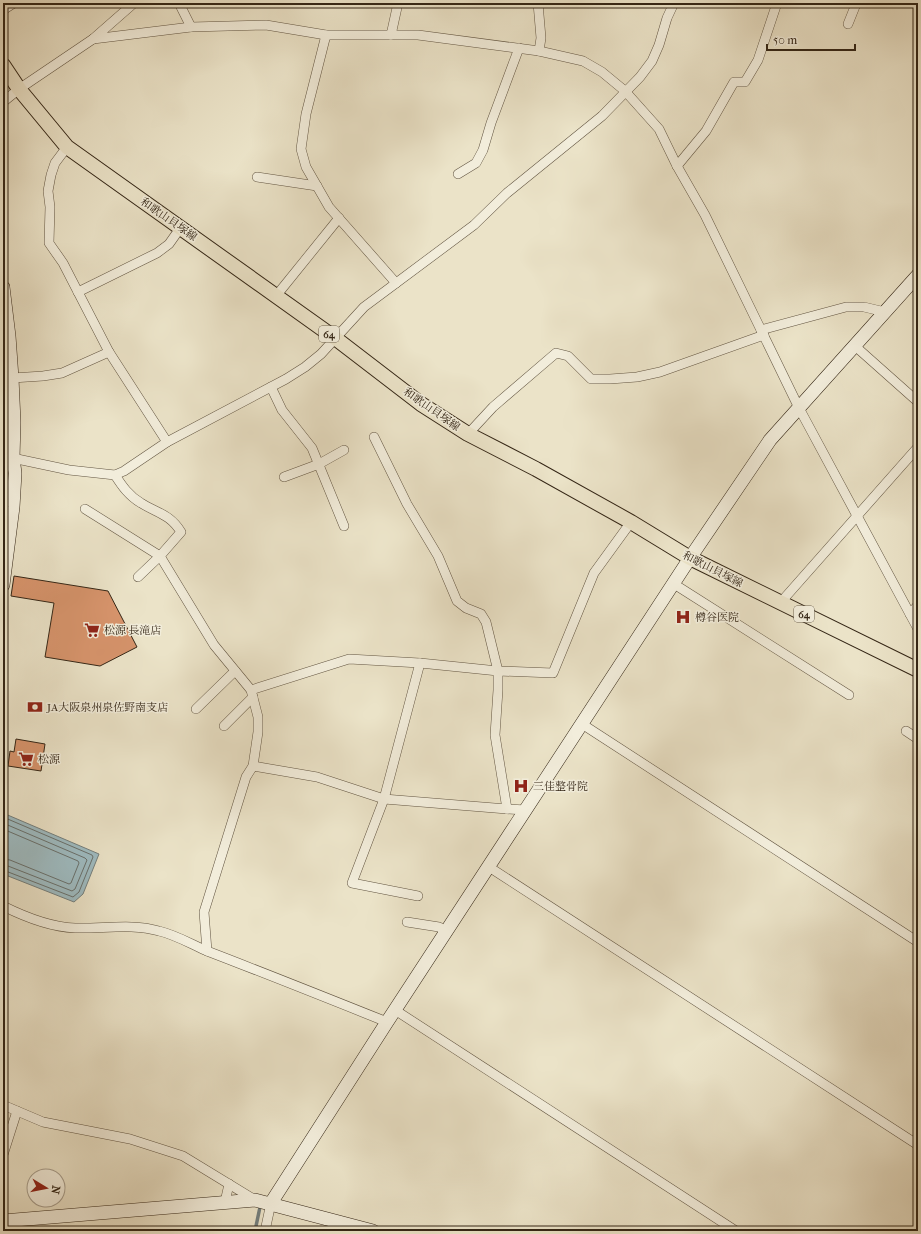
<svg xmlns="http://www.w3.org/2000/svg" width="921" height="1234" font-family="'IM FELL French Canon','Noto Serif JP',serif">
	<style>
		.water { fill: #9ebbc1; stroke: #747f7d }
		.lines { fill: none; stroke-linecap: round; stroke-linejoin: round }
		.shore { stroke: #69706c; stroke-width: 1 }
		.stream { stroke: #747f7d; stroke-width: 3.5 }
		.building { fill: #d7946c; stroke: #342616 }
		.street-casing { stroke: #625542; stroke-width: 10 }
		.secondary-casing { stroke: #342616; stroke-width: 14 }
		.primary-casing { stroke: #342616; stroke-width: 16 }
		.street { stroke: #f2eddb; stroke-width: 9 }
		.secondary { stroke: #f2eddb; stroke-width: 13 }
		.primary { stroke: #ebe3c8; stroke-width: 14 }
		.labels { text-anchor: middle; stroke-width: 3; stroke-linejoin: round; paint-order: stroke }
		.shield { fill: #f2eddb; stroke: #6d6251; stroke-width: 1 }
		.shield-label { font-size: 10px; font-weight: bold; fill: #342616 }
		.street-label { font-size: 11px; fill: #342616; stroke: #f2eddb }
		.poi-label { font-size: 11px; fill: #342616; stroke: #f2eddb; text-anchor: start }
	</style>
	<rect width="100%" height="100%" fill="#ebe3c8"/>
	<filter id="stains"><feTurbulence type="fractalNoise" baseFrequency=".005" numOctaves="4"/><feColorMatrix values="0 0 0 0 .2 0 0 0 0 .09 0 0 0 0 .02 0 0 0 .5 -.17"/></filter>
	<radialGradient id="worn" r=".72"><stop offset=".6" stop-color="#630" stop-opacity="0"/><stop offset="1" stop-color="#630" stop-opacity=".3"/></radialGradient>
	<path class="water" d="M 3,813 L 99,854 L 83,894 L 74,902 L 3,874 Z"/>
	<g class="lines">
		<g class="shore">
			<path d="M 3,817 L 92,855 L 93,857 L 79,892 L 73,897 L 3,870"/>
			<path d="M 3,823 L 85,858 L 87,860 L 75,889 L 72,891 L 8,866 L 3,865"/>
			<path d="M 3,829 L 78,861 L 79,863 L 71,883 L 69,884 L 10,860 L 3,859"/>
		</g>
		<path class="stream" d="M 255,1231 L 260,1207"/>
	</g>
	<g class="building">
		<path d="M 14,576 L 108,591 L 137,647 L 100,666 L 45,657 L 54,603 L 11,596 Z"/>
		<path d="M 16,739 L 45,744 L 41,771 L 8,766 L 10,751 L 14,752 Z"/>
	</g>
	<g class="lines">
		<g class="street-casing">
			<g id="street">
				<path d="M 179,3 L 191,27"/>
				<path d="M 538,3 L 541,38 L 539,51"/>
				<path d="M 3,10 L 14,3"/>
				<path d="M 848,24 L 856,4 L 853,3"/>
				<path d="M 326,35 L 306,114 L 301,149 L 306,167 L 329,207 L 396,283"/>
				<path d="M 391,35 L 398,3"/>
				<path d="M 93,39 L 191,27 L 266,25 L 326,35 L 418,35 L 539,51 L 583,61 L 602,72 L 625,91 L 659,129 L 677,166 L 705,215 L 799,408 L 918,629"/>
				<path d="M 3,102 L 19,89 L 93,39 L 134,3"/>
				<path d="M 67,147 L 55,163 L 51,175 L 48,191 L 50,207 L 49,243 L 63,263 L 109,352 L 167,442"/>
				<path d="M 677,166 L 706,131 L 734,82 L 745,82 L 758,60 L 777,3"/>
				<path d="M 458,174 L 476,163 L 483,150 L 491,123 L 519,48"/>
				<path d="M 257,177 L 317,186"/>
				<path d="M 78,292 L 157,253 L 169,244 L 181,227"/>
				<path d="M 276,296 L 339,218"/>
				<path d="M 761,330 L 846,307 L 864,307 L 885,312"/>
				<path d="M 855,346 L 918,402"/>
				<path d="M 12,378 L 43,376 L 62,373 L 109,352"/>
				<path d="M 271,387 L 282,410 L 312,448 L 344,526"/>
				<path d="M 468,434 L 493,407 L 556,353 L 568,356 L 591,379 L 610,379 L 637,377 L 660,372 L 764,335"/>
				<path d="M 374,437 L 407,504 L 438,556 L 457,601 L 466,608 L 481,614 L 486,622 L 498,671 L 498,690 L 495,735 L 507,809"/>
				<path d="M 3,456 L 69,470 L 115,475 L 124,471 L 167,442 L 286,379 L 305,367 L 321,354 L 364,307 L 474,225 L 507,193 L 602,116 L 640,77 L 652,61 L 659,45 L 667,18 L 674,3"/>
				<path d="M 115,475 C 122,486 129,496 141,503 C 157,513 170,514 181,532 L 160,556 L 214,645 L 251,690 L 258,717 L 258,732 L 253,766 L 246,777 L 204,912 L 207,951"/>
				<path d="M 284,477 L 319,464 L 344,450"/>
				<path d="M 85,509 L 160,556 L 138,577"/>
				<path d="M 674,584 L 849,695"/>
				<path d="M 781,602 L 918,447"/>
				<path d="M 910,614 L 918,605"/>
				<path d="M 251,690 L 349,659 L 420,663 L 498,671 L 553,673 L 594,573 L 631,522"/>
				<path d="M 196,709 L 235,671"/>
				<path d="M 582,724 L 918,942"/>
				<path d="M 224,726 L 253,697"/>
				<path d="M 906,731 L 918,739"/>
				<path d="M 253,766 L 317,777 L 384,799 L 507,809 L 526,810"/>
				<path d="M 489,867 L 918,1145"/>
				<path d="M 418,896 L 352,883 L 384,799 L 420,663"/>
				<path d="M 3,906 C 25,917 49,927 75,928 C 102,929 133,923 159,931 C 176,935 191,944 207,951 C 267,974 327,998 387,1022"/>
				<path d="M 407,922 L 439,927 L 446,932"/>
				<path d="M 395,1010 L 736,1231"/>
				<path d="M 3,1105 L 43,1122 L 130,1139 L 183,1156 L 255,1200"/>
				<path d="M 3,1155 L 17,1111"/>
				<path d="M 225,1202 L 229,1184"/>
				<path d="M 265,1231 L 271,1203"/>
			</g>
		</g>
		<g class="secondary-casing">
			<g id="secondary">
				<path d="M 3,287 L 9,336 L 12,378 L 14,422 L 13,458 L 15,473 L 13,507 L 3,585"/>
				<path d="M 271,1203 L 387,1022 L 690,558 L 770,440 L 918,275"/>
				<path d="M 3,1221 L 255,1200 L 373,1231"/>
			</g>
		</g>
		<g class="primary-casing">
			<path id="primary" d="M 3,65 L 19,89 L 67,147 L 335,338 L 421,404 L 468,434 L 536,469 L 631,522 L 690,558 L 918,670"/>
		</g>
		<use href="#street" class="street"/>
		<use href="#secondary" class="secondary"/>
		<use href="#primary" class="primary"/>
	</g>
	<defs>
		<g id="hospital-bare" transform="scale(1.2)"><path d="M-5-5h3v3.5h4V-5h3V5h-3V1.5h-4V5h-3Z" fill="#8f2418" stroke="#f2eddb" stroke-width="2.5" paint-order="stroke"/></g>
		<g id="supermarket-bare" transform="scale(1.2)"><path d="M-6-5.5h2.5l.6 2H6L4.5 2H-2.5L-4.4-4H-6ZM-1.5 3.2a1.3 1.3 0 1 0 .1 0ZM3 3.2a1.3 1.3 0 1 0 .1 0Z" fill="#8f2418" stroke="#f2eddb" stroke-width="2.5" paint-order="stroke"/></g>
		<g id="bank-bare" transform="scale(1.2)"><path d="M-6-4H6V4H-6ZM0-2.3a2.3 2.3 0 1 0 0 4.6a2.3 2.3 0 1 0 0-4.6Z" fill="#8f2418" stroke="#f2eddb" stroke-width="2.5" paint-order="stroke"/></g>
	</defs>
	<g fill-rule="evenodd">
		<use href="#hospital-bare" x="683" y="617"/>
		<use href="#supermarket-bare" x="92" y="630"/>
		<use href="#bank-bare" x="35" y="707"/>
		<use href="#supermarket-bare" x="26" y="759"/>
		<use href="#hospital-bare" x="521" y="786"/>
	</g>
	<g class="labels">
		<g class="shield">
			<rect x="319" y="326" width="20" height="16" rx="3"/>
			<rect x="794" y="606" width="20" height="16" rx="3"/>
		</g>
		<g class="shield-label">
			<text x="329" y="338">64</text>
			<text x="804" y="618">64</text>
		</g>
		<g class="street-label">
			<text transform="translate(169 219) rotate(35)" y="4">和歌山貝塚線</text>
			<text transform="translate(432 409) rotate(35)" y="4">和歌山貝塚線</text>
			<text transform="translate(713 569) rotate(27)" y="4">和歌山貝塚線</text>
		</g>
		<g class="poi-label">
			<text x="695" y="621">樽谷医院</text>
			<text x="104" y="634">松源 長滝店</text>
			<text x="47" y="711">JA大阪泉州泉佐野南支店</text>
			<text x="38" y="763">松源</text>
			<text x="533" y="790">三佳整骨院</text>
		</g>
	</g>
	<rect width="921" height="1234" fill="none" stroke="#ebe3c8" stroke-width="16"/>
	<rect x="4" y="4" width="913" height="1226" fill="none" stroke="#342616" stroke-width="2"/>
	<rect x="8" y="8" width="905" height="1218" fill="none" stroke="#342616"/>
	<g transform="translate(46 1188) rotate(100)"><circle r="19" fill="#f2eddb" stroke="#a69d8c"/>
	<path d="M0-3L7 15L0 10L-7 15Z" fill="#8f2418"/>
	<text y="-6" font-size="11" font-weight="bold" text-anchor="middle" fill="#342616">N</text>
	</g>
	<path d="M767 44v6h88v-6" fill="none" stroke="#342616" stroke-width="2"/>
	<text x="773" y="44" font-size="12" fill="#342616" stroke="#f2eddb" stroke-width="3" paint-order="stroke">50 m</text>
	<rect width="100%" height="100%" filter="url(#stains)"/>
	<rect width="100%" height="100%" fill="url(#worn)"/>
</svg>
